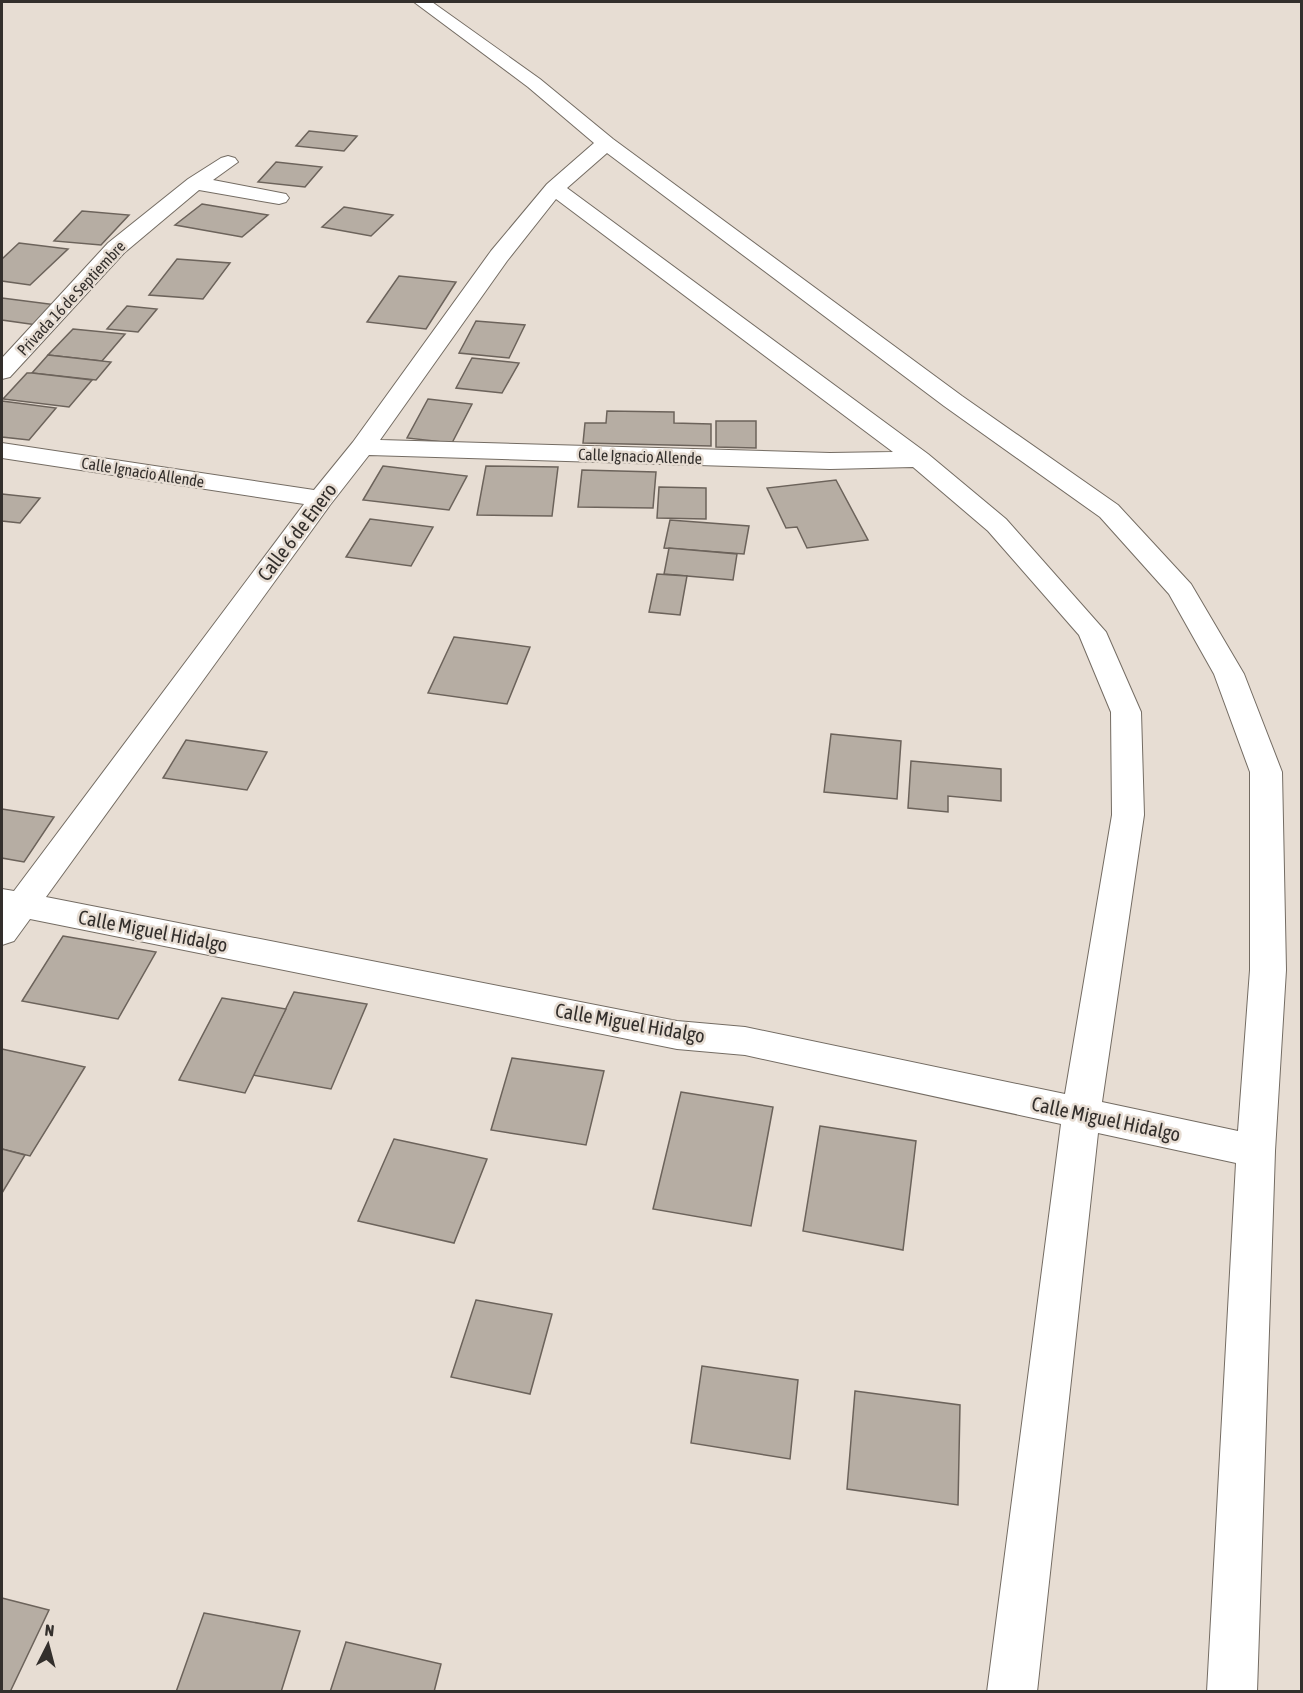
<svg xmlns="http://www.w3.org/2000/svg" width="1303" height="1693" font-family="'Asap Condensed',sans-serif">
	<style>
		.building { fill: #b6ada3; stroke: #6c635b; stroke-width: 1.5 }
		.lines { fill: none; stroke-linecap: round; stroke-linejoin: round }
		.street-casing { stroke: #746c63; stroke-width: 2 }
		.street { fill: #fff; fill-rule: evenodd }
		.labels { text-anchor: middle; stroke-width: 5; stroke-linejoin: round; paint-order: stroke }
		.far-street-label { font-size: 16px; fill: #332f2c; stroke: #e7ddd3 }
		.street-label { font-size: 20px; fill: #332f2c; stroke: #e7ddd3 }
	</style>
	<rect width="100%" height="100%" fill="#e7ddd3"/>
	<g class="building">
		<path d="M 309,131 L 357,136 L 344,151 L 296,146 Z"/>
		<path d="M 276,162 L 322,167 L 305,187 L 258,182 Z"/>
		<path d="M 202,204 L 268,215 L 242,237 L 175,225 Z"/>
		<path d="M 344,207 L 393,215 L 371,236 L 322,227 Z"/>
		<path d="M 82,211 L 129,215 L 101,245 L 54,241 Z"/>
		<path d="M 19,243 L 68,249 L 30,285 L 2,281 L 2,259 Z"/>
		<path d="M 177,259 L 230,263 L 203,299 L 149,295 Z"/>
		<path d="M 399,276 L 456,282 L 426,329 L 367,322 Z"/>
		<path d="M 2,298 L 57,305 L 37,325 L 2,320 Z"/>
		<path d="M 127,306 L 157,309 L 138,332 L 107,329 Z"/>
		<path d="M 476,321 L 525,325 L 509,358 L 459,353 Z"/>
		<path d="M 73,329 L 125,334 L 102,361 L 48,355 Z"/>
		<path d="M 48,355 L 111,362 L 96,380 L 32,373 Z"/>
		<path d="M 472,358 L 519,363 L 502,393 L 456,388 Z"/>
		<path d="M 27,373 L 32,373 L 92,380 L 69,407 L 3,399 Z"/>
		<path d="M 428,399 L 472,404 L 452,443 L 407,438 Z"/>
		<path d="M 2,401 L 56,408 L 29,440 L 2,437 Z"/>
		<path d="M 607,411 L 674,412 L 674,423 L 711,424 L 711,446 L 583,443 L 585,423 L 606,423 Z"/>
		<path d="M 716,421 L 756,421 L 756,448 L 716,447 Z"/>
		<path d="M 383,466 L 467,476 L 449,510 L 363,500 Z"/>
		<path d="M 486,466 L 558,467 L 552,516 L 477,515 Z"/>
		<path d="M 582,470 L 656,472 L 653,508 L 578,507 Z"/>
		<path d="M 836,480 L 868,540 L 807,548 L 797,527 L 786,528 L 767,488 Z"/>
		<path d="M 659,487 L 706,488 L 706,519 L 657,518 Z"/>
		<path d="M 2,494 L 40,498 L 20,523 L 2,521 Z"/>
		<path d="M 370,519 L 433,527 L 411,566 L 346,557 Z"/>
		<path d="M 670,520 L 749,526 L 744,554 L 664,548 Z"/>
		<path d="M 669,548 L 737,554 L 733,580 L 664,574 Z"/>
		<path d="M 657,574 L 687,576 L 680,615 L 649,612 Z"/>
		<path d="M 454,637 L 530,647 L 507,704 L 428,693 Z"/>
		<path d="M 831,734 L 901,741 L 897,799 L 824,792 Z"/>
		<path d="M 186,740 L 267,752 L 247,790 L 163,778 Z"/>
		<path d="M 911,761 L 1001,769 L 1001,801 L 948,796 L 948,812 L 908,808 Z"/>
		<path d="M 2,809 L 54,817 L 24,862 L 2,858 Z"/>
		<path d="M 63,936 L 156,952 L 118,1019 L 22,1001 Z"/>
		<path d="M 294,992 L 367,1004 L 331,1089 L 253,1075 Z"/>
		<path d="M 222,998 L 286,1009 L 245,1093 L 179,1080 Z"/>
		<path d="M 2,1049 L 85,1067 L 30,1156 L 2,1149 Z"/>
		<path d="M 512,1058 L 604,1071 L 586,1145 L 491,1130 Z"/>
		<path d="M 681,1092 L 773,1107 L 751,1226 L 653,1209 Z"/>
		<path d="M 820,1126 L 916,1141 L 903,1250 L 803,1231 Z"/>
		<path d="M 394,1139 L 487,1159 L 454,1243 L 358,1221 Z"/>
		<path d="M 2,1149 L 25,1155 L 2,1193 Z"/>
		<path d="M 476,1300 L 552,1314 L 530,1394 L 451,1377 Z"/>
		<path d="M 702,1366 L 798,1380 L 790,1459 L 691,1443 Z"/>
		<path d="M 855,1391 L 960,1405 L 958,1505 L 847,1489 Z"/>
		<path d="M 2,1598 L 49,1610 L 10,1692 L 2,1692 Z"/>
		<path d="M 204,1613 L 300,1631 L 281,1692 L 176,1692 Z"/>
		<path d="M 346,1642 L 441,1664 L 434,1692 L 330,1692 Z"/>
	</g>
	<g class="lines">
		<g class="street-casing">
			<g id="street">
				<path d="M 414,2 L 432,2 L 540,79 L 613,139 L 962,396 L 1118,505 L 1191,584 L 1244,674 L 1282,772 L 1286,970 L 1275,1151 L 1257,1692 L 1207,1692 L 1236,1163 L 1098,1133 L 1037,1692 L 987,1692 L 1061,1124 L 745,1055 L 677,1049 L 30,919 L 14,941 L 2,945 L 2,889 L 14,891 L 304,504 L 2,458 L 2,443 L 314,490 L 353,442 L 491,251 L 547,184 L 594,143 L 528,87 ZM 607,153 L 944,406 L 1100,517 L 1169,594 L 1214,674 L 1250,772 L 1250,970 L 1238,1131 L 1102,1102 L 1144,815 L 1141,712 L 1106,632 L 1006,519 L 928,454 L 567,188 ZM 556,199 L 893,452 L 830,453 L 380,440 L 507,261 ZM 369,455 L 830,469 L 913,467 L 988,531 L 1079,635 L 1111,712 L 1112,815 L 1065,1094 L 745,1027 L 677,1021 L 46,897 L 330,505 Z"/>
				<path d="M 228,156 L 235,158 L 238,162 L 213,180 L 286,194 L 289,198 L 286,202 L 279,204 L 199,190 L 124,253 L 10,377 L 2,379 L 2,358 L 108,243 L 188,179 L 221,158 Z"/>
			</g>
		</g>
		<use href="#street" class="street"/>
	</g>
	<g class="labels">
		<g class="far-street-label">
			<text transform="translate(71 298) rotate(-47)" y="6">Privada 16 de Septiembre</text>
			<text transform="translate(640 456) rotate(2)" y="6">Calle Ignacio Allende</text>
			<text transform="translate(143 472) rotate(9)" y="6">Calle Ignacio Allende</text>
		</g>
		<g class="street-label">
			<text transform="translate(297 532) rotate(-53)" y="7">Calle 6 de Enero</text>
			<text transform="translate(153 931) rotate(11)" y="7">Calle Miguel Hidalgo</text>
			<text transform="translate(630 1023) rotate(10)" y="7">Calle Miguel Hidalgo</text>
			<text transform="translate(1106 1119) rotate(12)" y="7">Calle Miguel Hidalgo</text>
		</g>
	</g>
	<rect width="1303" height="1693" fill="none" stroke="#332f2c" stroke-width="6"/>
	<g transform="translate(48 1645) rotate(6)" stroke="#e7ddd3" stroke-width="4.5" paint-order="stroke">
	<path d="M0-4.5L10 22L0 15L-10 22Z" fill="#332f2c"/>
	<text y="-9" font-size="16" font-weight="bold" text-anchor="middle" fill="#332f2c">N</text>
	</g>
</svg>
